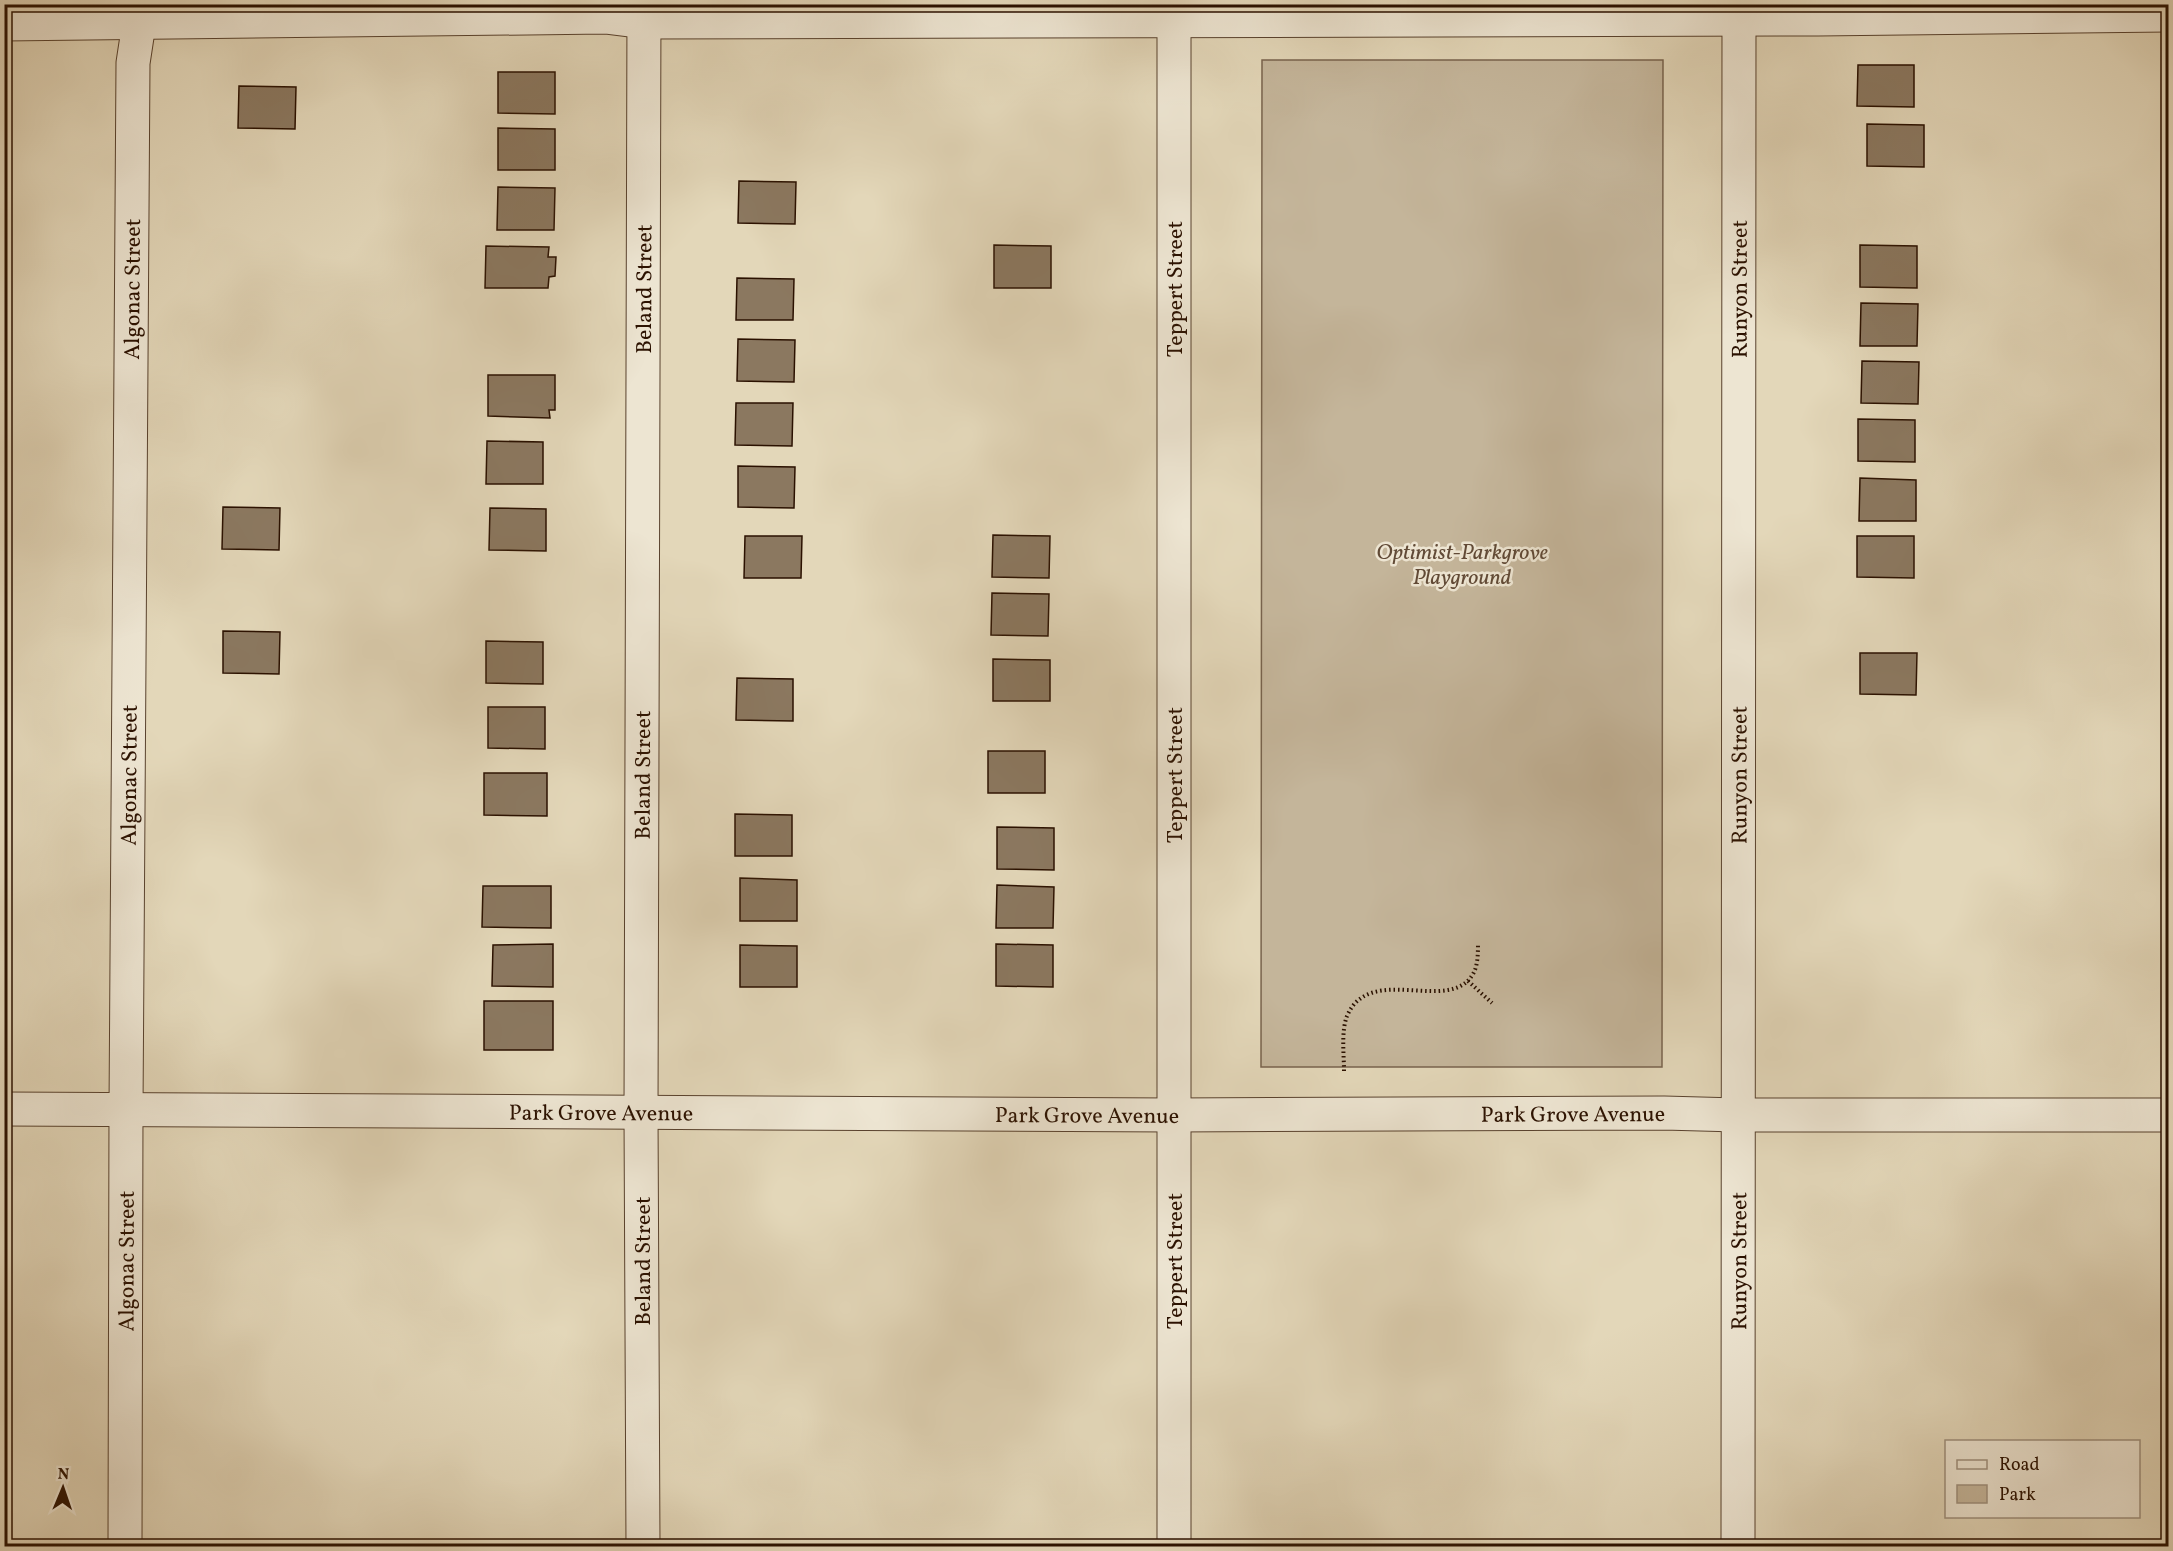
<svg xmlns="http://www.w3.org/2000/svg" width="2173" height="1551" font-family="Vollkorn,serif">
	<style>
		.green { fill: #c4b59a; stroke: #78634d; stroke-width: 1.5 }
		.building { fill: #8b7860; stroke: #2b1100; stroke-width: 1.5 }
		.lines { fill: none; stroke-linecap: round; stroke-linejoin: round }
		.minor-casing { stroke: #59422e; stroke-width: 35 }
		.path { stroke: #2b1100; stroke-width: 4; stroke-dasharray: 1.5 3; stroke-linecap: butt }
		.minor { stroke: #ede5d2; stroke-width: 33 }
		.labels { text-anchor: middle; stroke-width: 5; stroke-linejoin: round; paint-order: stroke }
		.street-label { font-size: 22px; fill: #2b1100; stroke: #ede5d2 }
		.park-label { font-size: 22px; font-style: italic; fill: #614a36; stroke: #ede5d2 }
	</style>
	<rect width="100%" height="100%" fill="#e3d7b9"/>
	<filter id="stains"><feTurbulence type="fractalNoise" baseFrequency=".00333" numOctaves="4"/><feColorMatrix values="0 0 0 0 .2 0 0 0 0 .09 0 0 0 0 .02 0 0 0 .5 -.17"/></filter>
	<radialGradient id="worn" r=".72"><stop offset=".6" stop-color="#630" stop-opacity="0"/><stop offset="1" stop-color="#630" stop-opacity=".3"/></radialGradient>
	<path class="green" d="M 1262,60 L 1663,60 L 1662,1067 L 1261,1067 Z"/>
	<g class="building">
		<path d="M 1858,65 L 1914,65 L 1914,107 L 1857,106 Z"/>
		<path d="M 498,72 L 555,72 L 555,114 L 498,113 Z"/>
		<path d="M 239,86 L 296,87 L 295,129 L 238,128 Z"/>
		<path d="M 1867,124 L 1924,125 L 1924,167 L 1867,166 Z"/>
		<path d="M 498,128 L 555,129 L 555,170 L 498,170 Z"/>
		<path d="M 739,181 L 796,182 L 795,224 L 738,223 Z"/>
		<path d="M 498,187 L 555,188 L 554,230 L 497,230 Z"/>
		<path d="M 994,245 L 1051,246 L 1051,288 L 994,288 Z"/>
		<path d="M 1860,245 L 1917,246 L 1917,288 L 1860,287 Z"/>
		<path d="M 486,246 L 549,247 L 548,257 L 556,257 L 555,276 L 549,277 L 548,288 L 485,288 Z"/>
		<path d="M 737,278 L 794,279 L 793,320 L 736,320 Z"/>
		<path d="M 1861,303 L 1918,304 L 1917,346 L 1860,346 Z"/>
		<path d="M 738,339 L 795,340 L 794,382 L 737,381 Z"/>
		<path d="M 1862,361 L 1919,362 L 1918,404 L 1861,403 Z"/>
		<path d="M 488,375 L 555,375 L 555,410 L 549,410 L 550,418 L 488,416 Z"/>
		<path d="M 736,403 L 793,403 L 792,446 L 735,445 Z"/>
		<path d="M 1858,419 L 1915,420 L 1915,462 L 1858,461 Z"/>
		<path d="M 487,441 L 543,442 L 543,484 L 486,484 Z"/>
		<path d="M 738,466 L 795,467 L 794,508 L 738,507 Z"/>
		<path d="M 1860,478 L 1916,480 L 1916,521 L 1859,521 Z"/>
		<path d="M 223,507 L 280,508 L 279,550 L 222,549 Z"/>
		<path d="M 490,508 L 546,509 L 546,551 L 489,550 Z"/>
		<path d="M 993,535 L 1050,536 L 1049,578 L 992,577 Z"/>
		<path d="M 745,536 L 802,536 L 801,578 L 744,578 Z"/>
		<path d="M 1857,536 L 1914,536 L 1914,578 L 1857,577 Z"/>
		<path d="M 992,593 L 1049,594 L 1048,636 L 991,635 Z"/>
		<path d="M 223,631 L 280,632 L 279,674 L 223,673 Z"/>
		<path d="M 486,641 L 543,642 L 543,684 L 486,683 Z"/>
		<path d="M 1860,653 L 1917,653 L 1916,695 L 1860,694 Z"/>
		<path d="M 993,659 L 1050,660 L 1050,701 L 993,701 Z"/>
		<path d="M 737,678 L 793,679 L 793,721 L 736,720 Z"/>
		<path d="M 488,707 L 545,707 L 545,749 L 488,748 Z"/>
		<rect x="988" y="751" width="57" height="42"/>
		<path d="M 484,773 L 547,773 L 547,816 L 484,815 Z"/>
		<path d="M 735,814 L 792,815 L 792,856 L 735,856 Z"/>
		<path d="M 997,827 L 1054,828 L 1054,870 L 997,869 Z"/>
		<path d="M 740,878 L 797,880 L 797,921 L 740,921 Z"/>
		<path d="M 997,885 L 1054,887 L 1053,928 L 996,928 Z"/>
		<path d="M 483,886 L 551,886 L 551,928 L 482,927 Z"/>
		<path d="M 553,944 L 553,987 L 492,986 L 493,945 Z"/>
		<path d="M 996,944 L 1053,945 L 1053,987 L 996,986 Z"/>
		<path d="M 740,945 L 797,946 L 797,987 L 740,987 Z"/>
		<rect x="484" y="1001" width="69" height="49"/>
	</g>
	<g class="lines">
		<g class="minor-casing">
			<g id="minor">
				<path d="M 4,24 L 605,17 L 645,22 L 1818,19 L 2168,15"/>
				<path id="s1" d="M 4,1109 L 1173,1115 L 1664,1113 L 1737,1115 L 2168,1115"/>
				<path id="s2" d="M 125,1546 L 126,1109 L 133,63 L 142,4"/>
				<path id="s3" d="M 643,1546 L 641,1113 L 644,4"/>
				<path d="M 1174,1546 L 1174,4"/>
				<path id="s4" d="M 1738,1546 L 1739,4"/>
			</g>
		</g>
		<g class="path">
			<path d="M 1468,981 L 1492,1003"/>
			<path d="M 1344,1071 C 1344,1054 1341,1032 1347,1016 C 1370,962 1449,1015 1473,974 C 1478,966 1478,952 1478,943"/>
		</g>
		<use href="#minor" class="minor"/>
	</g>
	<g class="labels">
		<g class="street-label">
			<text dy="8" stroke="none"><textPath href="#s2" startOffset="1257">Algonac Street</textPath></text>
			<text transform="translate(1174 289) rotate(-90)" y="8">Teppert Street</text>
			<text dy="8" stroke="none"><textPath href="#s3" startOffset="1257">Beland Street</textPath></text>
			<text dy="8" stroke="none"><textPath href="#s4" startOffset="1257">Runyon Street</textPath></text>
			<text dy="8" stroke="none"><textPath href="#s2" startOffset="771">Algonac Street</textPath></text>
			<text transform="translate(1174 775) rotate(-90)" y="8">Teppert Street</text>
			<text dy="8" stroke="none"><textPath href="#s4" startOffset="771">Runyon Street</textPath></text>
			<text dy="8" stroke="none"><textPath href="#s3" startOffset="771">Beland Street</textPath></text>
			<text dy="8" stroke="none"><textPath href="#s1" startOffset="597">Park Grove Avenue</textPath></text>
			<text dy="8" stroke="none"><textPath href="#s1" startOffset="1569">Park Grove Avenue</textPath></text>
			<text dy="8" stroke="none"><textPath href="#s1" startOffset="1083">Park Grove Avenue</textPath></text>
			<text dy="8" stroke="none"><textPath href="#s2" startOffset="285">Algonac Street</textPath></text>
			<text transform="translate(642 1261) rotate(-90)" y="8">Beland Street</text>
			<text transform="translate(1174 1261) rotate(-90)" y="8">Teppert Street</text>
			<text dy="8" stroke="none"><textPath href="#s4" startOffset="285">Runyon Street</textPath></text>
		</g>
		<g class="park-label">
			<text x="1462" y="559">Optimist-Parkgrove<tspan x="1462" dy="25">Playground</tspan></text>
		</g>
	</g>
	<rect width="2173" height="1551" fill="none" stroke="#e3d7b9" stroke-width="24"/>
	<rect x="6" y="6" width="2161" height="1539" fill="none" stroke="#2b1100" stroke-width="3"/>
	<rect x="12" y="12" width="2149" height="1527" fill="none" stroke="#2b1100" stroke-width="1.5"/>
	<rect x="1945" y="1440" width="195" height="78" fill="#ede5d2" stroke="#9f907e" stroke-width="1.5"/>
	<rect x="1957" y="1460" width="30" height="9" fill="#ede5d2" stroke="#9f907e" stroke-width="1.5"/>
	<text x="1999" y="1470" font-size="18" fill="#2b1100">Road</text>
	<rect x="1957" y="1485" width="30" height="18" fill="#c4b59a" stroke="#9f907e" stroke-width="1.5"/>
	<text x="1999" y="1500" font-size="18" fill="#2b1100">Park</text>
	<g transform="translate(63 1488) rotate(2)" stroke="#ede5d2" stroke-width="4.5" paint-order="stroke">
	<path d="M0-4.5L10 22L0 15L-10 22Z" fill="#2b1100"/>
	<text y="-9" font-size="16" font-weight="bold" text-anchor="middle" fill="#2b1100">N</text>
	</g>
	<rect width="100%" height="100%" filter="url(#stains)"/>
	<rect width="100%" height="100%" fill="url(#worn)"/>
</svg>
